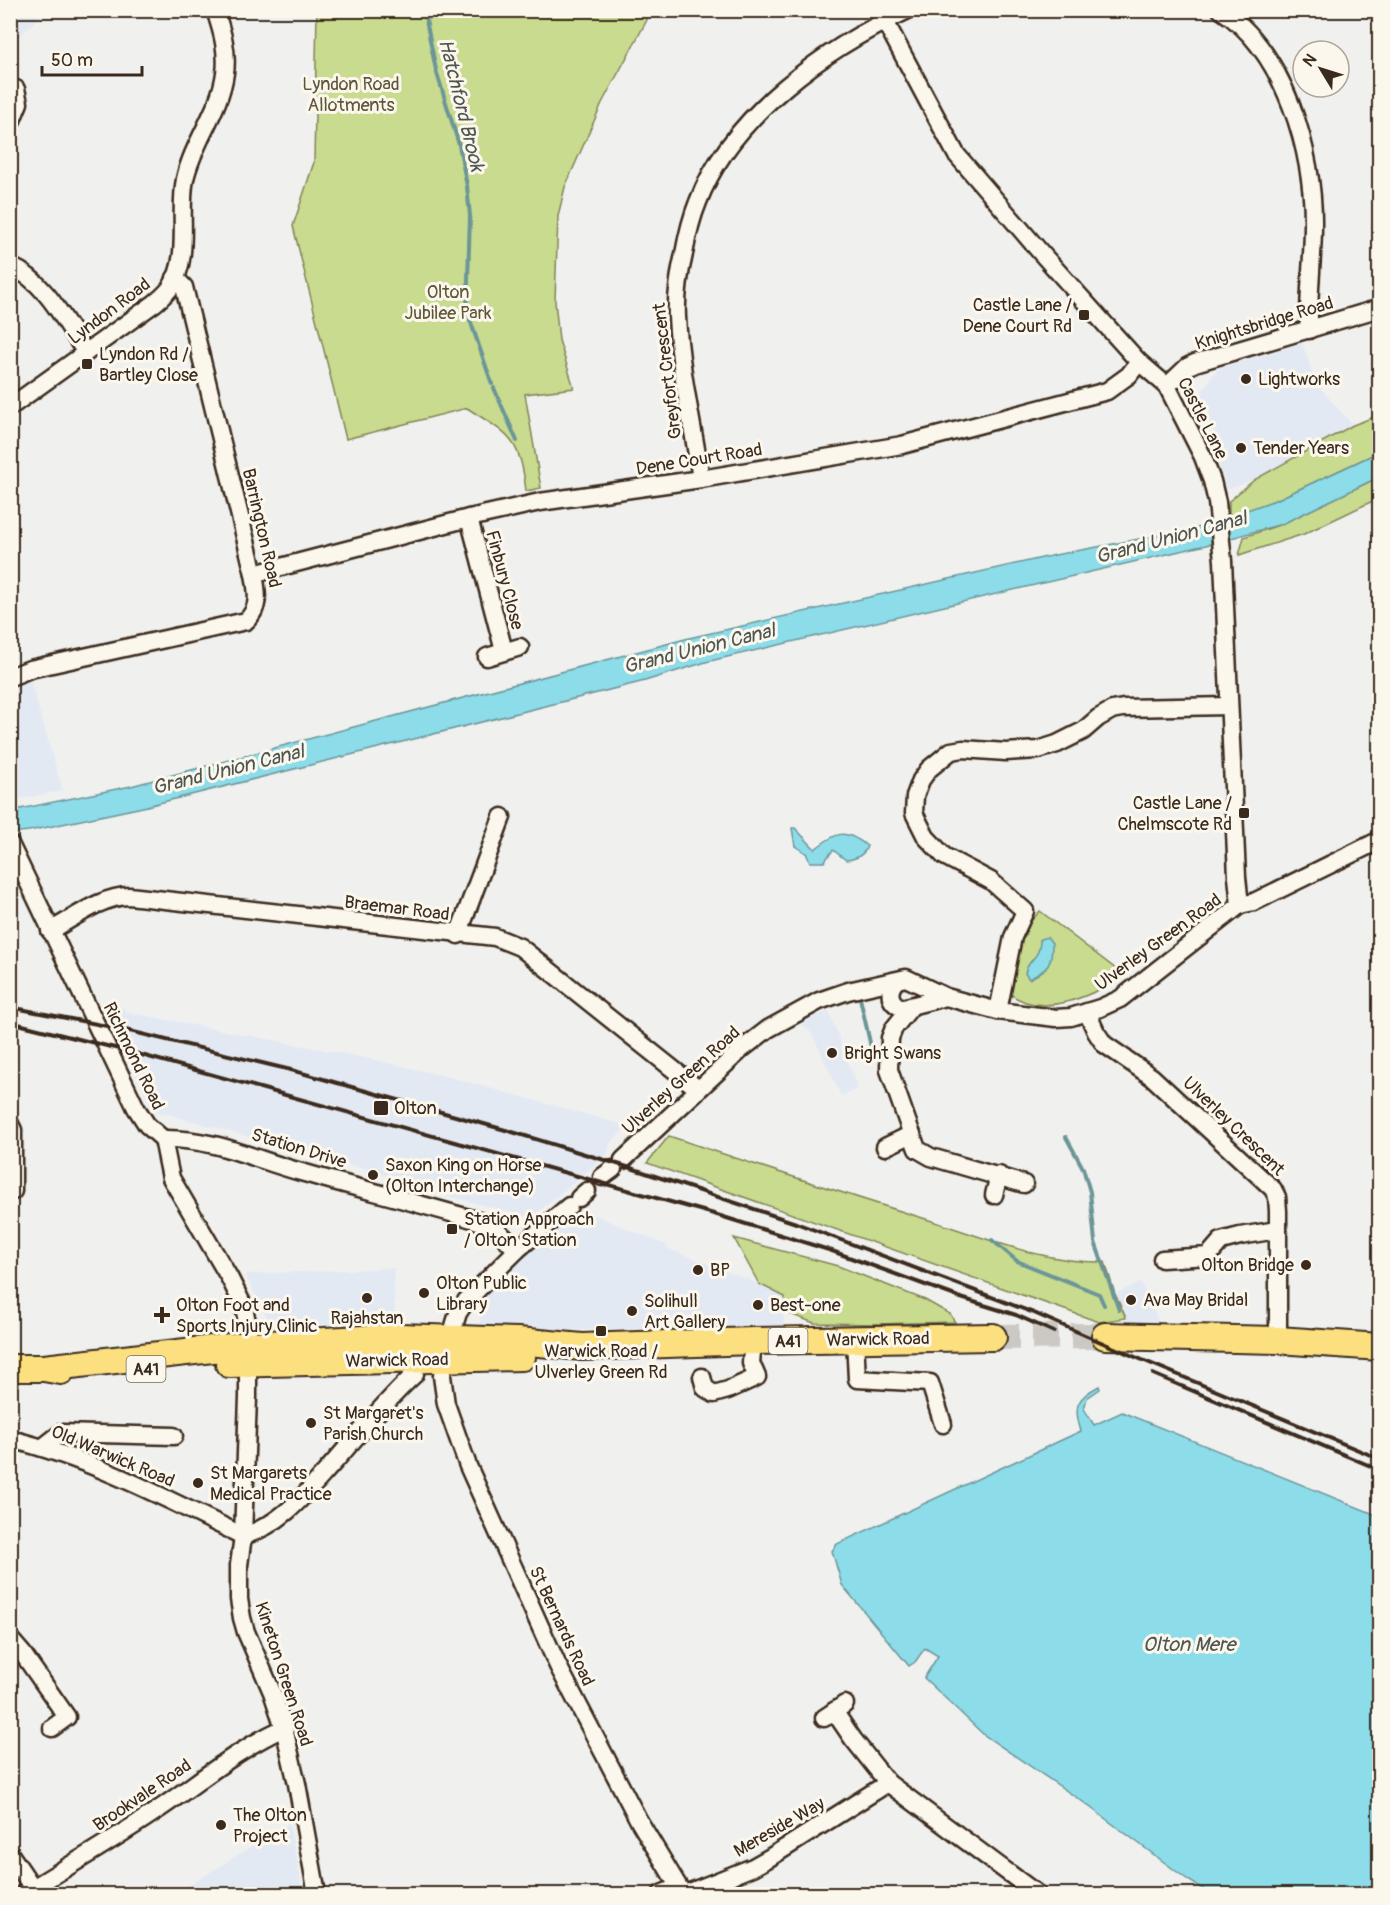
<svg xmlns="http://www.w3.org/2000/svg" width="1390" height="1905" font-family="Pangolin,sans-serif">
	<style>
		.built { fill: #e3e9f3 }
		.green { fill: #c8db8f; stroke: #828256; stroke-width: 1.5 }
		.water { fill: #8cdce9; stroke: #6c9598; stroke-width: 1.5 }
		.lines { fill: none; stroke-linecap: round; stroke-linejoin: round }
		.stream { stroke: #6c9598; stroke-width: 4 }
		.highway-tunnel { stroke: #ccc9c5; stroke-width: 26; stroke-dasharray: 26 13; stroke-linecap: butt }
		.minor-casing { stroke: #3b2a1e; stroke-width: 21 }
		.highway-casing { stroke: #3b2a1e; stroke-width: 30 }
		.minor { stroke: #fbf7ec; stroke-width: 16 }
		.highway { stroke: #fce080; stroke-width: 26 }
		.rail { stroke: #3b2a1e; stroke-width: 4 }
		.poi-dot { fill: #3b2a1e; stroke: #fbf7ec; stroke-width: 2 }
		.labels { text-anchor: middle; stroke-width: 6; stroke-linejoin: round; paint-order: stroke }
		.shield { fill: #fbf7ec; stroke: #75685c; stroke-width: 1.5 }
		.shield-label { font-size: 16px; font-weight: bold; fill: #3b2a1e }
		.park-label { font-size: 18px; fill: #5e563a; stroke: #fbf7ec }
		.poi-label { font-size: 18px; fill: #3b2a1e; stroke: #fbf7ec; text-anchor: start }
		.street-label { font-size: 18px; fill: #3b2a1e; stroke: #fbf7ec }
		.water-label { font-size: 20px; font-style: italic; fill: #4f5651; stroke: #fbf7ec }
	</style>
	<rect width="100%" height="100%" fill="#f0f1ef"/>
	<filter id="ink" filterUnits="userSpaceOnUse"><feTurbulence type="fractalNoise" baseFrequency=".0167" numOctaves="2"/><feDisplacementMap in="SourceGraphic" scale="12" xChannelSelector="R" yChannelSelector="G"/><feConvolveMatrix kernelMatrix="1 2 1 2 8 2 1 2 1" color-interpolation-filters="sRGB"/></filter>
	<g filter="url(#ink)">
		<g class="built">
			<path d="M 11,10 L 46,10 L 46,11 L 11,44 Z"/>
			<path d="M 1302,343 L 1316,383 L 1353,425 L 1254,480 L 1227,490 L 1219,465 L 1225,462 L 1212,433 L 1215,431 L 1201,427 L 1200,408 L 1202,392 L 1212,375 L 1220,368 Z"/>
			<path d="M 30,679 L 63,791 L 18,799 L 11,797 L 11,687 Z"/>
			<path d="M 122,1007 L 127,1012 L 366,1058 L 450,1077 L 628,1126 L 611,1142 L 607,1155 L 531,1218 L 400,1183 L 400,1180 L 369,1170 L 152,1110 L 115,1023 L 117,1011 Z"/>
			<path d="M 829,1011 L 858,1089 L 841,1096 L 812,1034 L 800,1022 Z"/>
			<path d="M 580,1209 L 667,1245 L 667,1248 L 759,1284 L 785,1297 L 783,1327 L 481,1331 L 478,1302 L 505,1274 Z"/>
			<path d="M 394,1268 L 395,1327 L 273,1330 L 245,1274 Z"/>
			<path d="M 1141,1282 L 1160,1324 L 1130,1326 L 1115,1294 Z"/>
			<path d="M 289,1823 L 303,1890 L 284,1894 L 175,1894 Z"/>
		</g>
		<g class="green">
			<path d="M 317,11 L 644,11 L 647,20 L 602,103 L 565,187 L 558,216 L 555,301 L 559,340 L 574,388 L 525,394 L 541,488 L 526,491 C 520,439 511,436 467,408 L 346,439 L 293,226 L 314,162 Z"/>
			<path d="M 1379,415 L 1379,452 L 1278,499 L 1229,518 L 1229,501 L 1254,480 L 1353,425 Z"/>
			<path d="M 1379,477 L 1379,498 L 1304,534 L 1239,555 L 1244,537 L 1282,524 Z"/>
			<path d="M 1040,911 L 1125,976 C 1092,995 1041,1021 1008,992 L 1023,930 Z"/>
			<path d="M 669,1136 C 756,1165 842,1193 929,1220 C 986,1238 1046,1264 1105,1262 L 1115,1294 L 1126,1318 L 1099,1322 L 647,1163 Z"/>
			<path d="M 734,1238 L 838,1266 L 925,1300 L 950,1314 L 955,1322 L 875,1324 L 814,1323 L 785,1312 L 785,1297 L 759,1284 Z"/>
		</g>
		<g class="water">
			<path d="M 1379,452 L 1379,477 L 1282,524 L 1206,545 L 706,662 L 645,681 L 143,807 L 29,831 L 11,833 L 10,811 L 131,786 L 689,638 L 1055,555 L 1197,528 L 1278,499 Z"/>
			<path d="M 792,828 L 795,828 L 815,849 C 836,832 845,828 867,846 C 864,856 856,859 846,860 L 833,850 L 824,862 L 810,862 L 806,853 L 795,846 Z"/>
			<path d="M 1047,937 L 1052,943 C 1052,965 1049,969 1029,979 L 1025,973 C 1029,957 1040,960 1040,939 Z"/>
			<path d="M 1099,1386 L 1100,1389 L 1087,1398 L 1084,1409 L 1094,1425 L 1122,1412 L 1379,1516 L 1379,1894 L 1211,1894 L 1188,1880 L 1083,1802 L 984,1735 L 924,1678 L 938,1656 L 925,1648 L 915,1662 L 909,1666 L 842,1585 L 832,1551 L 837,1544 L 1081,1431 C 1073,1407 1076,1398 1099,1386 Z"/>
		</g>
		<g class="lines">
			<g class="stream">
				<path d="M 424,10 L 436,70 L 459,145 L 467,186 L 470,216 L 467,311 L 492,384"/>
				<path d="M 494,388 L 517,441"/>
				<path d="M 860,998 L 873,1056"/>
				<path d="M 1066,1137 L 1083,1168 L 1090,1192 L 1095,1242 L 1119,1310"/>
				<path d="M 992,1240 L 1017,1261 L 1099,1294 L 1104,1305"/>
			</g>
			<path class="highway-tunnel" d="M 993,1337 L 1105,1336"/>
			<g class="minor-casing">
				<g id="minor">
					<path d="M 879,10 L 956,154 L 1042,254 L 1139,362 L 1167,386 L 1203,457 L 1212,481 L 1217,502 L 1223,561 L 1237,877 L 1240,905"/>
					<path d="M 1221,10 C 1285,51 1314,153 1313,225 C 1313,260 1308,295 1309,330"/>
					<path d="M 10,125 L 19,103 L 16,89"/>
					<path d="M 10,266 C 46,281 65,322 86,353"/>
					<path d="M 1167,386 L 1187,367 L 1195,363 L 1380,308"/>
					<path d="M 10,407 L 155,303 C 161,298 167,293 171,287 C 191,256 178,214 185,179 C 193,142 220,111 225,73 C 228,51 222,31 215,10"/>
					<path d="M 701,479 C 693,426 680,371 677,317 C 676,296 679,275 684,254 C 687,237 691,219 698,202 C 731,115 826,48 908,10"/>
					<path d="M 469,518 L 504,651"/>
					<path d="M 254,574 L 469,518 L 540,502 L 701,479 L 902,445 L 1107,391 L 1129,375 L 1139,362"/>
					<path d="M 487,657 L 520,647"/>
					<path d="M 10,677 L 30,669 L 246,621 C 261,607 257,592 254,574 L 184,287 L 175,278"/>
					<path d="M 10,844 L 136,1108 L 147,1125 L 163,1139 L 171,1178 L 229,1277 L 244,1307 L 248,1327 L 248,1397 L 243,1536 L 239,1565 L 239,1599 L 242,1618 L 246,1632 L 272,1692 L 284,1728 L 297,1784 L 317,1894"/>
					<path d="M 50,931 C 74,918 102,896 129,896 L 495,937 L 520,947 L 698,1089"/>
					<path d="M 458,935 L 502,817"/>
					<path d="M 896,981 C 887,991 889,1003 902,1008 L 946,997"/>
					<path d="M 911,1007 L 894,1028 L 890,1038 L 889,1070 L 917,1149 L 931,1157 L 1024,1184"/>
					<path d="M 998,1011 L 1013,937 L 1025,911 L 991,881 L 944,856 L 926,837 L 914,813 L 915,796 L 921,780 L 929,769 L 951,751 L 963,749 L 1006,752 L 1038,750 L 1057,744 L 1083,731 L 1098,718 L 1112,710 L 1123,708 L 1229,706"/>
					<path d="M 1087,1012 L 1096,1032 L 1104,1044 L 1152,1077 L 1273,1189 L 1277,1197 L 1278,1211 L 1278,1340"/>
					<path d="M 10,1124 L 13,1130 L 13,1191"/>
					<path d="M 163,1139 C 214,1138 253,1159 301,1172 C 361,1189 422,1204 482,1222 L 497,1230 L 517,1250"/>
					<path d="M 885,1147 L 912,1134"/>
					<path d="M 623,1160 L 742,1049 L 768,1029 L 819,1001 L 848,991 L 906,978 L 946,997 L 998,1011 L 1056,1018 L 1071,1017 L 1100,1008 L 1120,999 L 1240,905 L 1254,902 L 1380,840"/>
					<path d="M 602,1177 L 613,1169"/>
					<path d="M 994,1195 L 999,1175"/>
					<path d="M 579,1198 L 587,1191"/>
					<path d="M 569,1206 L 517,1250 L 466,1301 L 458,1313 L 444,1359 L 442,1376 L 446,1404 L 468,1466 L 558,1666 L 639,1821 L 683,1894"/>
					<path d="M 1162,1259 L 1208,1256 L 1221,1241 L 1240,1236 L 1277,1230"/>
					<path d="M 855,1339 L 857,1379 L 930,1383 L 943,1424"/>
					<path d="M 702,1377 L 705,1388 L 714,1394 L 728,1390 L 757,1377 L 751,1363 L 753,1341"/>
					<path d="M 10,1439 C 92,1459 167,1499 243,1536 C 280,1525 303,1497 328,1469 C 357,1437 383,1403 415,1374"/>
					<path d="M 43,1447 L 61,1433 L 174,1436"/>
					<path d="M 10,1639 L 23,1654 L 67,1717 L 52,1728"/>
					<path d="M 834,1711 L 853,1739 L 888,1783"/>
					<path d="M 824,1718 L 845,1704"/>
					<path d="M 10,1854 L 33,1888"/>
					<path d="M 23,1894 C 67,1867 113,1840 156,1811 C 198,1783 237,1749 284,1728"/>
					<path d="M 661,1894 L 671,1890 L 676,1884"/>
					<path d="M 685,1894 L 753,1867 L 769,1858 L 888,1783 L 1037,1894"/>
				</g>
			</g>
			<g class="highway-casing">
				<g id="highway">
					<path d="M 1105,1336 L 1278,1340 L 1380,1347"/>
					<path d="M 229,1364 L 522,1357"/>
					<path d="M 10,1368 L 44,1368 L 61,1371"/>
					<path d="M 44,1368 L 248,1345 L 401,1337 L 518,1341 L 582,1347 L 753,1341 L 993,1337"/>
				</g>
			</g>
			<use href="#minor" class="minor"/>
			<use href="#highway" class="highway"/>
			<g class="rail">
				<path d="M 10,1007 L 117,1028 L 291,1070 L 509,1131 L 634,1169 L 796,1223 L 1034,1313 L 1140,1359 L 1380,1459"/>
				<path d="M 10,1022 L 127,1051 L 714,1214 L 832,1251 L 961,1298 L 1016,1315 L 1054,1332"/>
				<path d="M 1153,1374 L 1380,1470"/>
			</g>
		</g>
	</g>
	<g class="poi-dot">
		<rect x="1078" y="309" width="12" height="12" rx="3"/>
		<rect x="81" y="358" width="12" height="12" rx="3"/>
		<circle cx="1246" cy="379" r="6"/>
		<circle cx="1241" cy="448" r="6"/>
		<rect x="1238" y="807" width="12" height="12" rx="3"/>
		<circle cx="832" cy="1053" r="6"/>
		<rect x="373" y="1100" width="16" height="16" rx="3"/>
		<circle cx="373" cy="1175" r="6"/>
		<rect x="446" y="1223" width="12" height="12" rx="3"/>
		<circle cx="1306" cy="1265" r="6"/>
		<circle cx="698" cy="1270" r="6"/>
		<circle cx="424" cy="1293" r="6"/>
		<circle cx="367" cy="1298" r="6"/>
		<circle cx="1131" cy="1300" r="6"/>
		<circle cx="758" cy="1305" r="6"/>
		<circle cx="632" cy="1311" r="6"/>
		<path d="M159 1306h6v6h6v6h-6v6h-6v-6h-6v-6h6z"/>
		<rect x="595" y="1325" width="12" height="12" rx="3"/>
		<circle cx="311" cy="1423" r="6"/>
		<circle cx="198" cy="1483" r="6"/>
		<circle cx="221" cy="1825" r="6"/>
	</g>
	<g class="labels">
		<g class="shield">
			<rect x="768.5" y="1328" width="39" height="26" rx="4.5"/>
			<rect x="126.5" y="1356" width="39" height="26" rx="4.5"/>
		</g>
		<g class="shield-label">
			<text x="788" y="1347">A41</text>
			<text x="146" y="1375">A41</text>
		</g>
		<g class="park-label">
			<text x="351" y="90">Lyndon Road<tspan x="351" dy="21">Allotments</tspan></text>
			<text x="448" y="298">Olton<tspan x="448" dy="21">Jubilee Park</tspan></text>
		</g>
		<g class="poi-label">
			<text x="1072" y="311" text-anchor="end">Castle Lane /<tspan x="1072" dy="21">Dene Court Rd</tspan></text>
			<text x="99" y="360">Lyndon Rd /<tspan x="99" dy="21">Bartley Close</tspan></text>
			<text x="1258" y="385">Lightworks</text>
			<text x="1253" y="454">Tender Years</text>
			<text x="1232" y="809" text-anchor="end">Castle Lane /<tspan x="1232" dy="21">Chelmscote Rd</tspan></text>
			<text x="844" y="1059">Bright Swans</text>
			<text x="394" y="1114">Olton</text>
			<text x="385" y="1171">Saxon King on Horse<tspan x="385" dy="21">(Olton Interchange)</tspan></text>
			<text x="464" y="1225">Station Approach<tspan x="464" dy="21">/ Olton Station</tspan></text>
			<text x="1294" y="1271" text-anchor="end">Olton Bridge</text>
			<text x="710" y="1276">BP</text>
			<text x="436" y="1289">Olton Public<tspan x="436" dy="21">Library</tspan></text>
			<text x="1143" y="1306">Ava May Bridal</text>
			<text x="644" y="1307">Solihull<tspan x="644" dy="21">Art Gallery</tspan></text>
			<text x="176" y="1311">Olton Foot and<tspan x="176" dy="21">Sports Injury Clinic</tspan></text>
			<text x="770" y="1311">Best-one</text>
			<text x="367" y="1324" text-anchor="middle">Rajahstan</text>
			<text x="601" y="1357" text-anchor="middle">Warwick Road /<tspan x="601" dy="21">Ulverley Green Rd</tspan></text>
			<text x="323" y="1419">St Margaret's<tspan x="323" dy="21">Parish Church</tspan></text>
			<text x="210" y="1479">St Margarets<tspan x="210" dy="21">Medical Practice</tspan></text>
			<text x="233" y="1821">The Olton<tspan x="233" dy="21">Project</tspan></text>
		</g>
		<g class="street-label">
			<text transform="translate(109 311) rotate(-37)" y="6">Lyndon Road</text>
			<text transform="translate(1264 323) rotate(-17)" y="6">Knightsbridge Road</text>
			<text transform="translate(667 371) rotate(-97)" y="6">Greyfort Crescent</text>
			<text transform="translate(1203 418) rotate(63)" y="6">Castle Lane</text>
			<text transform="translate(699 459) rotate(-9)" y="6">Dene Court Road</text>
			<text transform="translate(262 528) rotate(77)" y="6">Barrington Road</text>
			<text transform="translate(505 580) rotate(75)" y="6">Finbury Close</text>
			<text transform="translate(397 908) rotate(7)" y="6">Braemar Road</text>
			<text transform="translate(1158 942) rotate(-36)" y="6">Ulverley Green Road</text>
			<text transform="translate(134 1056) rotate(64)" y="6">Richmond Road</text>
			<text transform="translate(681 1080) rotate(-42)" y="6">Ulverley Green Road</text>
			<text transform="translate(1234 1126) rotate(44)" y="6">Ulverley Crescent</text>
			<text transform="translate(299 1148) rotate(17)" y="6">Station Drive</text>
			<text transform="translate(878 1339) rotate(-1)" y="6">Warwick Road</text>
			<text transform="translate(397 1360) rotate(-1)" y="6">Warwick Road</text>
			<text transform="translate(113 1456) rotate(23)" y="6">Old Warwick Road</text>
			<text transform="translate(562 1626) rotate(65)" y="6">St Bernards Road</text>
			<text transform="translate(284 1674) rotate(72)" y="6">Kineton Green Road</text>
			<text transform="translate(142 1795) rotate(-34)" y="6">Brookvale Road</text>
			<text transform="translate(779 1827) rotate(-30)" y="6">Mereside Way</text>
		</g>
		<g class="water-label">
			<text transform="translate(462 105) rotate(76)" y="7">Hatchford Brook</text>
			<text transform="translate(1171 537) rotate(-15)" y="7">Grand Union Canal</text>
			<text transform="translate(699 648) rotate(-14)" y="7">Grand Union Canal</text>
			<text transform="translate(228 769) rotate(-14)" y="7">Grand Union Canal</text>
			<text x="1189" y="1651">Olton Mere</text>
		</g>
	</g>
	<rect width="1390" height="1905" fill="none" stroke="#fbf7ec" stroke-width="36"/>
	<rect x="18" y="18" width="1354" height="1869" fill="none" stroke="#3b2a1e" stroke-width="2" filter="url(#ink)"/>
	<g transform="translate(1321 69) rotate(308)"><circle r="28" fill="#fbf7ec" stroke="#aea59a" stroke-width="1.5"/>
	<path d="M0-4.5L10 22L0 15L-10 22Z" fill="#3b2a1e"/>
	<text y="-9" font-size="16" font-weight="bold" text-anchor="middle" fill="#3b2a1e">N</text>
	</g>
	<path d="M42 66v9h100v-9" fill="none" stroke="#3b2a1e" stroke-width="3"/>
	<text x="51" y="66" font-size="18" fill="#3b2a1e" stroke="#fbf7ec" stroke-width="4.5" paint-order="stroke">50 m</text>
</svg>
